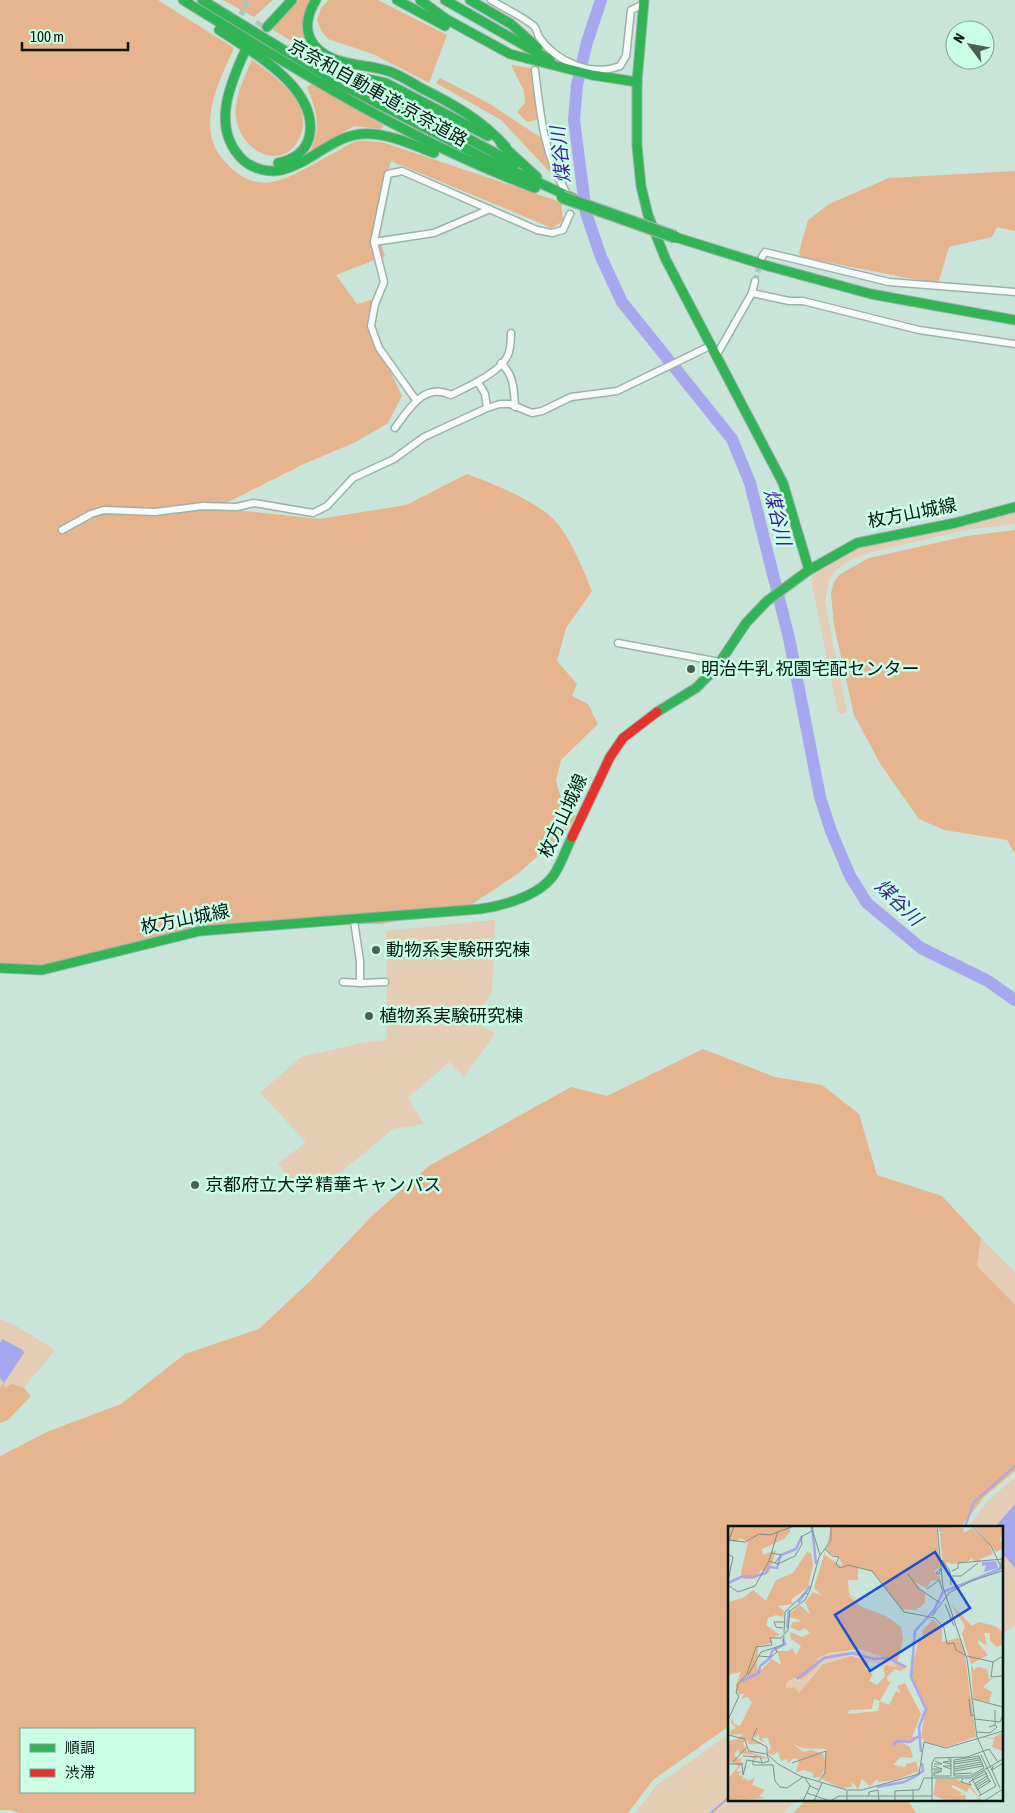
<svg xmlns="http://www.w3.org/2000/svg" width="1015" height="1813" font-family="'Asap Condensed','Noto Sans JP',sans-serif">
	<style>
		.green { fill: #e4ccb5 }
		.forest { fill: #e6b48e; fill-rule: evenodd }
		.water { fill: #a6a7ef }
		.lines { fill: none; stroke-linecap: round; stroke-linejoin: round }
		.stream { stroke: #a6a7ef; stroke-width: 2 }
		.river { stroke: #a6a7ef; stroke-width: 12 }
		.street-tunnel { stroke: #abc6bb; stroke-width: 6; stroke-dasharray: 6 3; stroke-linecap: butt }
		.highway-tunnel { stroke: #abc6bb; stroke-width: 11; stroke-dasharray: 11 5.5; stroke-linecap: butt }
		.street-casing { stroke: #9cb2a9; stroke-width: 9 }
		.fast-casing { stroke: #9cb2a9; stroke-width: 11 }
		.jam-casing { stroke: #9cb2a9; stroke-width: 11 }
		.street { stroke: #f7fbf9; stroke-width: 6 }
		.fast { stroke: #30b455; stroke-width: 9 }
		.jam { stroke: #e5322d; stroke-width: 9 }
		.fast-bridge-casing { stroke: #9cb2a9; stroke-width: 14; stroke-linecap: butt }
		.fast-bridge { stroke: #30b455; stroke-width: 11 }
		.poi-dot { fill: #496056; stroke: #cafee7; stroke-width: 2 }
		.labels { text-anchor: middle; stroke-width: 5; stroke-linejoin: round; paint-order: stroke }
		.street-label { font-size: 18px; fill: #041810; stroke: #cafee7 }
		.poi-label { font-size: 18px; fill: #041810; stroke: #cafee7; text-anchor: start }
		.water-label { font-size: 19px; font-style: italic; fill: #411d9c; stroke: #cafee7 }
		.inset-river { fill: none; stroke: #a6a7ef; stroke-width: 2.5 }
		.inset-road { fill: none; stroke: #7a9389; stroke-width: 1 }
		.view { fill: #1d4ed8; fill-opacity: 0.15; stroke: #1d4ed8; stroke-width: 2.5 }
		.inset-edge { fill: none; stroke: #041810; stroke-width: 2.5 }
	</style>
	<rect width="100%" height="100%" fill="#c9e5d9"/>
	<g class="green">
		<path d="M 1015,512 L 1015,524 L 966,530 L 867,553 L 850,560 L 836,570 L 829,579 L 825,603 L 847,712 L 842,714 L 838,712 L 811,580 L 813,573 L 859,547 L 879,541 L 956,528 Z"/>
		<path d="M 495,920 L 492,992 L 473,1019 L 495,1034 L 464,1077 L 449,1062 L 408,1098 L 424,1124 L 393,1129 L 328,1183 L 310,1190 L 291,1180 L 278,1164 L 306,1142 L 260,1093 L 301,1057 L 361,1043 L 387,1040 L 386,931 Z"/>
		<path d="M 981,1238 L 1015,1272 L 1015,1305 L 977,1266 Z"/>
		<path d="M 0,1319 L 18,1327 L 55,1350 L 24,1388 L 12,1385 L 5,1388 L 4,1384 L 0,1388 Z"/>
		<path d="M 1015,1477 L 1015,1625 L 1001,1635 L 1001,1527 L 968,1527 L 988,1501 Z"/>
		<path d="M 729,1734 L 729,1799 L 798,1799 L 783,1813 L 635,1813 L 657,1785 Z"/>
	</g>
	<g class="forest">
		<path d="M 0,0 L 158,0 L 234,48 C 220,79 196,125 221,157 C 261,207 294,172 338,151 C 344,147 352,142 358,141 C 367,140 377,142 385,143 L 561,202 L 563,221 L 552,228 L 391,161 L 374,221 L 385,256 L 336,275 L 357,304 L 374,299 L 369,326 L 402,396 L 388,423 L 356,442 L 306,463 L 216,508 L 319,519 L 406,505 L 467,474 C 494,484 524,496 548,514 C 568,530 582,567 592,591 L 566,628 L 557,661 L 577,684 L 572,696 L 588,704 L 598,724 L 561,760 L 556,781 L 563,805 L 576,816 L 567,830 L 520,872 L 468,907 L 382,924 L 271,924 L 141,941 L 41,965 L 0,964 Z"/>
		<path d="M 223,0 L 273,0 L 254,17 Z"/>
		<path d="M 299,0 L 311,0 L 314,52 L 299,46 L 270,28 L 290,6 Z"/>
		<path d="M 329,0 L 378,0 L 447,35 L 429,83 L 373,54 L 328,39 L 322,32 L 317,20 L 321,8 Z"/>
		<path d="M 252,60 C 268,72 286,84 298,101 C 303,108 304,123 302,131 C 289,174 242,156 236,118 C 233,101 245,75 252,60 Z"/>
		<path d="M 511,65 L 531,68 L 540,119 L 527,122 L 517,112 L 525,103 L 524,91 Z"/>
		<path d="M 440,78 L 490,104 L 546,141 L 562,185 L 501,120 L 436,83 Z"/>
		<path d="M 313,83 L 384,126 L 381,129 L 354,126 L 310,152 C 322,126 317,113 307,87 Z"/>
		<path d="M 1015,171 L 1015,231 L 997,227 L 992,237 L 949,247 L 938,284 L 801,257 L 799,252 L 808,220 L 829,204 L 889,178 Z"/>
		<path d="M 1015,530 L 1015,854 L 1007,840 L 944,830 L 919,819 L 881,765 L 854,715 L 834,625 L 831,593 L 834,582 L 840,574 L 869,558 L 967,536 Z"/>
		<path d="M 703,1049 L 775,1077 L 822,1085 L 859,1114 L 877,1175 L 942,1196 L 981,1238 L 977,1266 L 1015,1305 L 1015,1471 L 984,1497 L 961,1527 L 729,1527 L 729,1726 L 653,1780 L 628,1813 L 19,1813 L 11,1810 L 0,1810 L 0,1456 L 49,1431 L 121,1404 L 185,1354 L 259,1329 L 310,1281 L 373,1215 L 429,1166 L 571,1087 L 607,1096 ZM 21,1729 L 194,1729 L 194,1792 L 21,1792 Z"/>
		<path d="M 4,1383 L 5,1388 L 12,1384 L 24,1388 L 31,1396 L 8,1420 L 0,1423 L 0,1388 Z"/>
		<path d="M 807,1799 L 907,1799 L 916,1813 L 793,1813 Z"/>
	</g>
	<g class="water">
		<path d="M 2,1339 L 23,1350 L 24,1353 L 4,1383 L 0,1378 L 0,1343 Z"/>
		<path d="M 1015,1504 L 1015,1568 L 1001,1552 L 1001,1527 L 995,1527 Z"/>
	</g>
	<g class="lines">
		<g class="stream">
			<path d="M 965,1527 L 974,1502 L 1015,1466"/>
			<path d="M 711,1813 L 729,1797"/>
		</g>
		<path class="river" d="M 601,0 L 587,42 L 577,85 L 574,120 L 586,213 L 601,257 L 622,302 L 732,439 L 750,483 L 789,638 L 820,797 L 831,831 L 850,876 L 867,903 L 921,948 L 988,981 L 1015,1000"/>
		<g class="street-tunnel">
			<path d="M 237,23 L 248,0"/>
			<path d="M 755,281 L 761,261"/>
		</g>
		<path class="highway-tunnel" d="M 251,41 L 262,23"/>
		<g class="street-casing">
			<g id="street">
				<path d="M 491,0 C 504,8 522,16 534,26 C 537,29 537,33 539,37 C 556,62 592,77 620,66 L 626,56 L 631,10 L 644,4"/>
				<path d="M 535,70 C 540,113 544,155 566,192"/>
				<path d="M 374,242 L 434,233 L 490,209"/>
				<path d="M 762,257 L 765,252 L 889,282 L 1015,292"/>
				<path d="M 752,293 L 789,301 L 803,301 L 919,330 L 1015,344"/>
				<path d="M 716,356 L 752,293 L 755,281"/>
				<path d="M 501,363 C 514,375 514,390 515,407"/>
				<path d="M 478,382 L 485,394 L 487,408"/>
				<path d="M 416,400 L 379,348 L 371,326 L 375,304 L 384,282 L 374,242 L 388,174 L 402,171 L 537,230 L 552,233 L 563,230 L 570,214"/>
				<path d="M 395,428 C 409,409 424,382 451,395 C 467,387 499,373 507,357 C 511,350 511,341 511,333"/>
				<path d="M 62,530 L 91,514 L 104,510 L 155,512 L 203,506 L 237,507 L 254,503 L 313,513 L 327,506 L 353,478 L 394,459 L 424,437 L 487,408 L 500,404 L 510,404 L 532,413 L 542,411 L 571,397 L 617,391 L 710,346"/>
				<path d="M 618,643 L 720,662"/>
				<path d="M 343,982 L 360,983 L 360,961 L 354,921"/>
				<path d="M 360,983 L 385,982"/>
			</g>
		</g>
		<g class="fast-casing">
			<g id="fast">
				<path d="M 183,0 C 297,70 409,141 535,188"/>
				<path d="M 202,0 L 336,82 L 486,159 L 573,198"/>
				<path d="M 316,0 C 307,14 303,32 315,46 C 333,67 367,63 391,72 C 401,76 411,82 421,88 C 453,104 482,120 506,147"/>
				<path d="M 397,0 L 445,26"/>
				<path d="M 420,0 L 446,19 L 510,54 L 592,75 L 637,82"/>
				<path d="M 445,0 L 550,60"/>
				<path d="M 470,0 L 511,24 L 538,48"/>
				<path d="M 644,0 L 637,82 L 637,146 L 641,186 L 648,215 L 666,260 L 783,483 L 809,570"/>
				<path d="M 267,27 L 292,0"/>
				<path d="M 219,30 C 253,52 321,90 309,138 C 305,152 292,160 278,163"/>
				<path d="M 245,51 C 229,86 211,129 243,160 C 253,169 269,173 282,170 C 311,163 331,137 361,134 C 386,132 411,144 434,153"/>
				<path d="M 319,68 L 386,83 L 488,136"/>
				<path d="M 360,81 L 516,164"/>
				<path d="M 501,144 L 537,177"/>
				<path d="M 675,237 L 768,266 L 871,294 L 1015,320"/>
				<path d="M 657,712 L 696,688 L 716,668 L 746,623 L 767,601 L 809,570 L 857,543 L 955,523 L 1015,507"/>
				<path d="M 0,968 L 42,970 L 200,931 L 480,909 C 505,905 537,897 553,876 C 561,865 566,849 572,837"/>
			</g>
		</g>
		<g class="jam-casing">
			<path id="jam" d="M 572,837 L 610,757 L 623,738 L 657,712"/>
		</g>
		<use href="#street" class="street"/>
		<use href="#fast" class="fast"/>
		<use href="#jam" class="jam"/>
		<g class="fast-bridge-casing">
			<path id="fast-bridge" d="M 562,197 L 675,237"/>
		</g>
		<use href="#fast-bridge" class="fast-bridge"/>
	</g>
	<g class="poi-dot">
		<circle cx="691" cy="669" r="5"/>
		<circle cx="376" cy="950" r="5"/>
		<circle cx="369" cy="1016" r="5"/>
		<circle cx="195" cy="1185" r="5"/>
	</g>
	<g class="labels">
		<g class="street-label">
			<text transform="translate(378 93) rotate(29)" y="6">京奈和自動車道;京奈道路</text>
			<text transform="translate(912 513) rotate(-11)" y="6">枚方山城線</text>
			<text transform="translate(563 816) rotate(-65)" y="6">枚方山城線</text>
			<text transform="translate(185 919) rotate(-11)" y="6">枚方山城線</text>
		</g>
		<g class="poi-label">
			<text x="701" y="675">明治牛乳 祝園宅配センター</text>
			<text x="386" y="956">動物系実験研究棟</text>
			<text x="379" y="1022">植物系実験研究棟</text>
			<text x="205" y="1191">京都府立大学 精華キャンパス</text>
		</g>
		<g class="water-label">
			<text transform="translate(560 155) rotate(-96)" y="7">煤谷川</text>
			<text transform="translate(778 517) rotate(76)" y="7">煤谷川</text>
			<text transform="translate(899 902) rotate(44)" y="7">煤谷川</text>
		</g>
	</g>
	<g transform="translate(728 1526)">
		<rect width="275" height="275" fill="#c9e5d9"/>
		<path d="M 131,124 L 162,134 L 168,140 L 160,141 L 123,129 L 95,137 L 71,167 L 66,161 L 58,163 L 58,157 L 65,152 L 70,155 L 80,149 L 90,140 L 90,133 L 101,128 Z" fill="#e4ccb5"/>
		<path d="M 0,0 L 62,0 L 62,6 L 56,13 L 34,23 L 35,29 L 48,24 L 41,47 L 33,44 L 26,53 L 15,53 L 13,47 L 20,16 L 12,12 L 8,16 L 1,15 ZM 103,0 L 208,0 L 212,41 L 206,45 L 212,51 L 214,65 L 211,54 L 203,55 L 199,62 L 187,56 L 197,68 L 197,77 L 188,84 L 173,83 L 144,45 L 130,42 L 130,54 L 120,54 L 121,68 L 123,69 L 126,71 L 129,74 L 131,74 L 131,76 L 122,69 L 116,71 L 121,70 L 134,81 L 158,90 L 173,101 L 175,112 L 169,138 L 178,141 L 173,145 L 167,143 L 159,151 L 160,156 L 163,155 L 152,175 L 146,173 L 144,183 L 121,184 L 120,188 L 150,185 L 152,175 L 161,179 L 168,165 L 173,167 L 169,160 L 177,157 L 193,188 L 184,211 L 192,210 L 182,216 L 173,216 L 182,221 L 185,232 L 173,231 L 165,239 L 178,241 L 178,238 L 188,236 L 191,245 L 167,254 L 151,256 L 149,253 L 142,260 L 134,253 L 130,263 L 124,256 L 124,261 L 113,262 L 94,253 L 98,238 L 93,251 L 85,252 L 85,247 L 76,244 L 68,246 L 71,234 L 66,232 L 60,237 L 59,233 L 53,235 L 50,226 L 45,229 L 39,227 L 43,222 L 40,212 L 34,212 L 35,216 L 31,213 L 31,207 L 28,212 L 23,208 L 25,213 L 34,218 L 21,218 L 19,213 L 15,217 L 18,224 L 40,232 L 34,233 L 31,229 L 27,234 L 22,231 L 27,231 L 26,229 L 11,227 L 10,223 L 6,229 L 10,233 L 14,232 L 12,235 L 16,237 L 8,245 L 14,246 L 10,248 L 15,251 L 13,256 L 16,252 L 21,255 L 27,251 L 24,259 L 37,264 L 31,270 L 37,272 L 0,275 L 0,253 L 10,240 L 0,235 L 0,215 L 10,213 L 15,208 L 3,209 L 2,205 L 8,202 L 3,197 L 4,191 L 6,198 L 12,200 L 24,176 L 19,171 L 13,173 L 16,168 L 10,168 L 8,159 L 13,146 L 0,149 L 0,76 L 15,72 L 25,64 L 38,75 L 48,54 L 65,47 L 79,26 L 83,27 L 85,39 L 80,61 L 63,74 L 65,78 L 50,80 L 56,85 L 55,91 L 48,89 L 40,92 L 38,99 L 52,109 L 43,112 L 44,117 L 30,120 L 29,142 L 31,146 L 44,133 L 53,139 L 49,125 L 60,125 L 64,122 L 68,129 L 73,120 L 63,113 L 62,106 L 74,111 L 82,107 L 77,102 L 72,105 L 62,101 L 65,96 L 74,95 L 62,91 L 63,87 L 72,79 L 83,89 L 77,76 L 85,66 L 94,70 L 86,62 L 97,25 L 97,29 L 115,41 L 112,33 L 98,25 ZM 131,123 L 163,134 L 169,141 L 155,139 L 157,150 L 149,159 L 141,155 L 145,148 L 137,143 L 141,135 L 123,130 L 95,138 L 71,167 L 66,161 L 58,162 L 58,157 L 65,152 L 74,153 L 84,145 L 90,140 L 89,133 L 101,127 ZM 65,218 L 74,222 L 98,223 L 97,235 L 95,228 L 83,224 L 75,226 ZM 210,0 L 235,2 L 236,7 L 244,2 L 261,18 L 265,28 L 252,33 L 252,36 L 245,35 L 244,31 L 241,35 L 224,38 L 218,36 L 218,42 L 215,41 L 212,7 L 219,7 L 212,6 ZM 272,0 L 270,2 L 275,1 L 272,16 L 275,13 L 275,22 L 268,26 L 247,1 ZM 223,78 L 244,100 L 251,96 L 267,100 L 275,106 L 275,118 L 269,121 L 262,115 L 262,107 L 256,107 L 259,120 L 250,114 L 250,117 L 260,129 L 243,138 L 246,144 L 250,141 L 259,143 L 261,153 L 265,152 L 255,161 L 264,166 L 261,176 L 245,173 L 243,138 L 234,108 L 237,100 ZM 205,93 L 214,103 L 214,116 L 231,112 L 236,123 L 248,211 L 218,221 L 197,216 L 193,211 L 198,182 L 182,149 L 190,117 L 195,111 L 194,105 ZM 275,206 L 274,225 L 264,221 L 266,213 L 256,212 L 253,218 L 256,211 L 265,212 ZM 208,253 L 227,253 L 242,259 L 253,274 L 247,275 L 251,272 L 241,261 L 239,266 L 225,259 L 223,261 L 234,267 L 231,270 L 237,268 L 238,274 L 242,275 L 220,275 L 205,269 Z" fill="#e6b48e" fill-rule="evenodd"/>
		<path d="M 268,35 L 270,42 L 256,46 L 258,39 L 254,40 L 254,36 Z" fill="#a6a7ef"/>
		<path class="inset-river" d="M 84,0 L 88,38M 0,57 L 15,50 L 25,51 L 38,47 L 41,41 L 49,42 L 53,29 L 68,23 L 74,10M 70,77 L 82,60M 59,102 L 61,84M 184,140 L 183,151 L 198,183 L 191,201 L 193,226M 184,140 L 187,105 L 206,84 L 215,66 L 272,43 L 275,31M 69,153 L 96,132 L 125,127 L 145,133 L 160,132 L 178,141M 14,155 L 31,147 L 32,140 L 42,132 L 44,125 L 57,118 L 55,113M 165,219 L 169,215 L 182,216 L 191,210M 149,261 L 176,256 L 188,250 L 195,245 L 194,237"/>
		<path class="inset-road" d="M 83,0 L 92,29M 209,0 L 215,61 L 239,133 L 249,211 L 272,262M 244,0 L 263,20 L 275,45M 0,14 L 17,16 L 31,8 L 42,9 L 66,0M 0,17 L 6,0M 97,23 L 104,30 L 111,31 L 108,38 L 112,42 L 120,39 L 144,45 L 176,86 L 207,92 L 216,102 L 219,118 L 226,117 L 228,124 L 237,129M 44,27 L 53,29 L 47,37M 0,28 L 5,31 L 0,55M 214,34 L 222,45 L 223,59M 41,35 L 50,5M 213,42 L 208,47 L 211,48 L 213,43M 224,45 L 230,42 L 230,37 L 275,33M 180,48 L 190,62 L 212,77M 224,50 L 233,50 L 250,37M 0,59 L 10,66 L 27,60 L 41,35 L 50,38 L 67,30 L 74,18 L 73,11 L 84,5M 199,63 L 211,54 L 215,65M 217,78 L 226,100M 204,90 L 221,67 L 243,55 L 274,45M 55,102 L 48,101 L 46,96 L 56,96M 56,107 L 57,86 L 77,67 L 80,68M 30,130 L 43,131 L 49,126 L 47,121M 239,130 L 265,136 L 275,130M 265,136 L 263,151 L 275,150M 20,149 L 33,126 L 55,119 L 56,110M 241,173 L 243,190 L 246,189M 245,173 L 275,181M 247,193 L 272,196 L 275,188M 0,194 L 11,170 L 8,167 L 10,158 L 19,148 L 28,121 L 44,119 L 42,112 L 53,112 L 60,104 L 62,85 L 77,74 L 82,64 L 91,31 L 103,14 L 103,0M 261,201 L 267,199 L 267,184M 29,202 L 24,213 L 39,221 L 39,228M 249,206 L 262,207 L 269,201 L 267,199M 0,209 L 17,213 L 19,221M 15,230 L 32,231 L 34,236M 251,230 L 256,242 L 242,250 L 226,250 L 226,234 ZM 25,234 L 25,239 L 45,239 L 47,255 L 52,261 L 59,262 L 75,251M 5,236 L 19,221 L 21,225 L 38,228M 226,236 L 252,232M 64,237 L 98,225 L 97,247 L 91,255M 0,238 L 14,238 L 15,249 L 19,234 L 35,237 L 41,235 L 39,228 L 50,238 L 72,250 L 119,264 L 119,275M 206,238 L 214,238 L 207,235M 223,238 L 215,236 L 223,235M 226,238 L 252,234M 265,240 L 264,244 L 275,237M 226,241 L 253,236M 204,243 L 214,243 L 206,240M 223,243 L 215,240 L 223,240M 226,243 L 254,238M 206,245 L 214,245 L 206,248M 227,245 L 255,240M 206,246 L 206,250 L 223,250 L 223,233 L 220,233M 226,248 L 244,247M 77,252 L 82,260 L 91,264M 235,252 L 233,256 L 243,259 L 241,256 L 259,247M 246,258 L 259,250M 247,260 L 260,252M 248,262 L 261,254M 120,264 L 134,264 L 191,248 L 196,216 L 218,222 L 275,205M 185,264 L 191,264 L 196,252 L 242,252 L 275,233M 249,264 L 263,255M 79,267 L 102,275M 253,269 L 244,253 L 257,245 L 262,256M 141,270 L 141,266 L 150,264 L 151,275M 251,270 L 268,260 L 253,229M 75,275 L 82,260M 86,275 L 94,257M 102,275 L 111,270 L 204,270M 167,275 L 167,265 L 185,264 L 185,275M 204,275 L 204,237 L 207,232 L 239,231 L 261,223 L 270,236M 256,275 L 275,263"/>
		<path class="view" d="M 207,26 L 242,82 L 142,145 L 107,89 Z"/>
		<rect width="275" height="275" class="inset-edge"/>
	</g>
	<rect x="20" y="1728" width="175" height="65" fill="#cafee7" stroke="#7ba291"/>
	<rect x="30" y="1744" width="25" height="8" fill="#30b455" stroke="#7ba291"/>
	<text x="65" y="1753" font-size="15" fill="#041810">順調</text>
	<rect x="30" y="1769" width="25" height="8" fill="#e5322d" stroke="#7ba291"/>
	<text x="65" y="1778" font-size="15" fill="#041810">渋滞</text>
	<g transform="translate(970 45) rotate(302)"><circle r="24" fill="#cafee7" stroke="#7ba291"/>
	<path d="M0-4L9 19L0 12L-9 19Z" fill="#496056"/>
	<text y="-8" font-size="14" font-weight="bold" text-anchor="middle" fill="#041810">N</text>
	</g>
	<path d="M22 42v8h106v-8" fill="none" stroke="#041810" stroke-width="2.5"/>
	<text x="30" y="42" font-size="15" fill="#041810" stroke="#cafee7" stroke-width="4" paint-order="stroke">100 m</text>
</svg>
